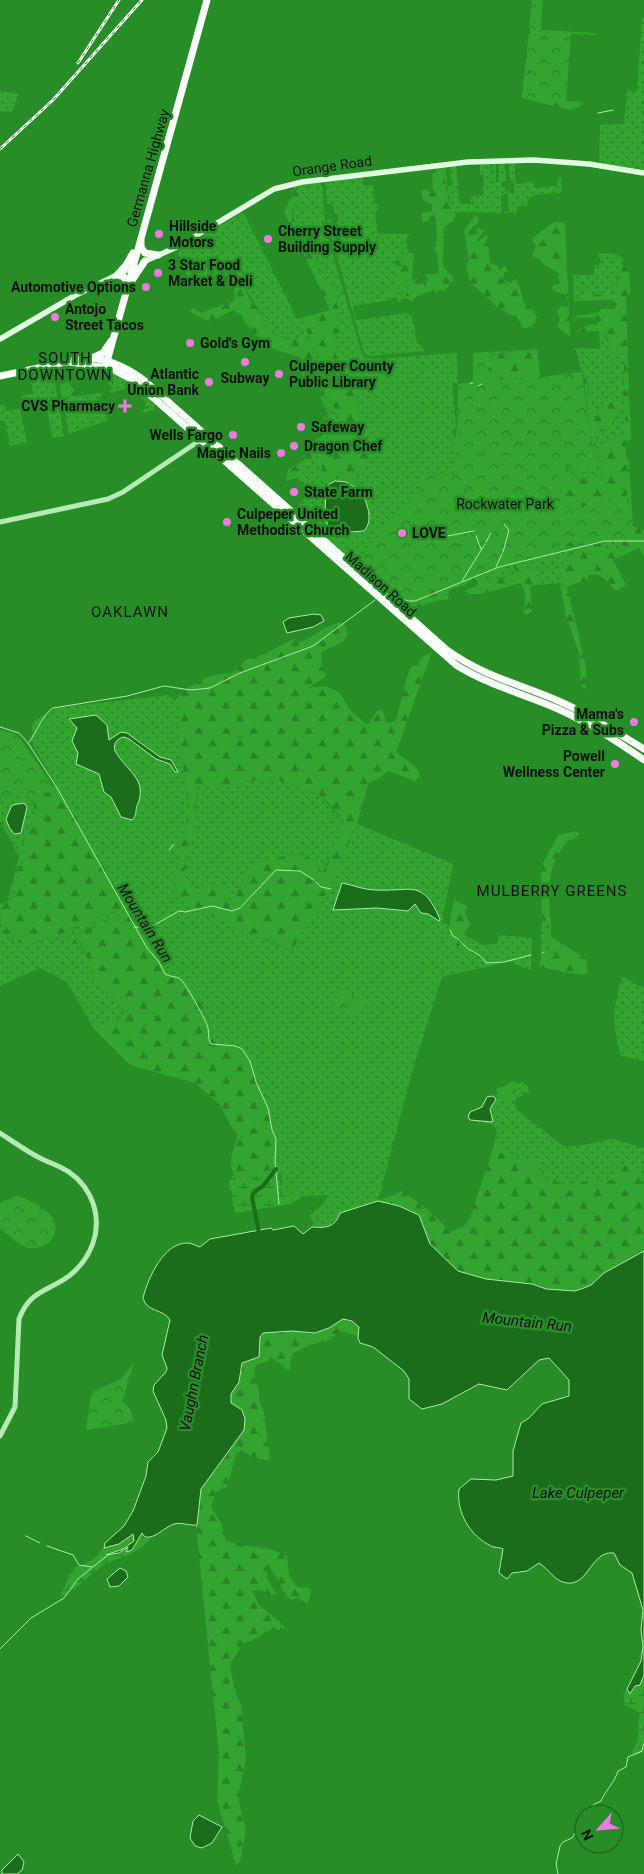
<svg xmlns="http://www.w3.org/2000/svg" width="644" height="1874" font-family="Roboto,sans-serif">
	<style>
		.grass { fill: url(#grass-dots); fill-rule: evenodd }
		.forest { fill: url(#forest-firs); fill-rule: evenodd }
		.wetland { fill: url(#wetland-marsh) }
		.park { fill: url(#park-crowns) }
		.water { fill: #1b6d1b; stroke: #aceba9 }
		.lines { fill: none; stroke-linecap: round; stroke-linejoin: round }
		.stream { stroke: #aceba9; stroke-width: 1 }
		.canal { stroke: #1b6d1b; stroke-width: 4 }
		.tertiary { stroke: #b6eab5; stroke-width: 5 }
		.secondary { stroke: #e0f9e0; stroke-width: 5.5 }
		.primary { stroke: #f9fef9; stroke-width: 7 }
		.rail-casing { stroke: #fff; stroke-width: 3 }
		.rail { stroke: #278d26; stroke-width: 1; stroke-dasharray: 4; stroke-linecap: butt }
		.poi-dot { fill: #f47ae3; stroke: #278d26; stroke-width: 2 }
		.labels { text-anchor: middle; stroke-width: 5; stroke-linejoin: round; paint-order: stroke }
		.street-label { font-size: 14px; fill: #111; stroke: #278d26 }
		.poi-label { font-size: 14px; font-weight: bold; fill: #111; stroke: #278d26; text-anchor: start }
		.park-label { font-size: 14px; fill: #111; stroke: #278d26 }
		.neighbourhood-label { font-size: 15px; letter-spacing: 1px; fill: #111; stroke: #278d26 }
		.water-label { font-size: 15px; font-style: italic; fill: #111; stroke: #278d26 }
	</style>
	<defs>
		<pattern id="grass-dots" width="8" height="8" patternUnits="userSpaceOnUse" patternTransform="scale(1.25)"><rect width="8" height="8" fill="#33a430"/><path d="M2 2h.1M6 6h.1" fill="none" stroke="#2a8427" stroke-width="1.8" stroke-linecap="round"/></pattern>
		<pattern id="forest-firs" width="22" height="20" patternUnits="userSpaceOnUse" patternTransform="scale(1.25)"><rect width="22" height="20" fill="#33a430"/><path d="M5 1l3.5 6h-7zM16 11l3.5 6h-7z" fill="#2a8427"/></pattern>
		<pattern id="wetland-marsh" width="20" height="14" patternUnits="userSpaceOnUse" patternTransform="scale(1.25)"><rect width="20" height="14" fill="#33a430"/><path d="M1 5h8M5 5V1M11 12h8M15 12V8" fill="none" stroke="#2a8427"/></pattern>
		<pattern id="park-crowns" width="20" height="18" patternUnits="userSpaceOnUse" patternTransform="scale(1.25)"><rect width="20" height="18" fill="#33a430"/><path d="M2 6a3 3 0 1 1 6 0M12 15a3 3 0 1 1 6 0" fill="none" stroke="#2a8427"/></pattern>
	</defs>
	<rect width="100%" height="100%" fill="#278d26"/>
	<g class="grass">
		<path d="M 642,18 L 644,18 L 644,111 L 641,111 L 644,116 L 644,171 L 599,163 L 600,125 L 624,124 L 627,91 L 637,92 Z"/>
		<path d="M 0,91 L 19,94 L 12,112 L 0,111 Z"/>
		<path d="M 509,162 L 515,163 L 515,180 L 517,184 L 534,181 L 534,188 L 557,186 L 558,179 L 561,177 L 562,193 L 534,195 L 527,201 L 528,207 L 523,205 L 518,207 L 516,213 L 453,212 L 442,168 L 446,168 L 447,184 L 452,187 L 450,166 L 456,166 L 460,204 L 471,204 L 471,197 L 483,195 L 484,175 L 480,175 L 480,164 L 490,164 L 492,174 L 492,164 L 496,164 L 496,183 L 499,182 L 499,163 L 505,163 L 506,181 L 502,181 L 501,187 L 505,187 L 506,194 L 501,196 L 501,212 L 509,212 L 507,187 L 510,193 L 514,192 L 514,181 L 510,180 Z"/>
		<path d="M 355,178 L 363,178 L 363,185 L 373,186 L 374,193 L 371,197 L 375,198 L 374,202 L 380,207 L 375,213 L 378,234 L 409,234 L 406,242 L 409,252 L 404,253 L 402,267 L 399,260 L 394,261 L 392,265 L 401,269 L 400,284 L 408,284 L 406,299 L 398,293 L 393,294 L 391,300 L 353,306 L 356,320 L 408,313 L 412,317 L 417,343 L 425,351 L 370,356 L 364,353 L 327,220 L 331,219 L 333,228 L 337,228 L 338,214 L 335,214 L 333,206 L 327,203 L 325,181 Z"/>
		<path d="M 319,182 L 323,188 L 325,228 L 362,354 L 365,358 L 373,359 L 457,353 L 458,384 L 452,382 L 456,427 L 452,432 L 455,438 L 465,383 L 473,383 L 473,353 L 537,349 L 538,356 L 535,351 C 519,349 503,352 488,357 L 524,377 L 540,374 L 540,378 L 582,372 L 575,348 L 600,349 L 599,331 C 612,339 605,350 622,355 L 624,359 L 623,392 L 627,400 L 629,399 L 630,408 L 627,406 L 623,437 L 617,434 L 600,448 L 603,473 C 589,491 571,469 557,469 L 617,504 L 611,541 L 621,542 L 624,546 L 623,549 L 606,548 L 590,537 L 548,557 L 571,546 L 575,550 L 567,556 L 559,581 L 560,583 L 529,586 L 530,570 L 519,567 L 516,571 L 519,573 L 484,582 L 481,576 L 437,587 L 403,601 L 404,604 L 353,565 L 298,513 L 301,511 L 298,506 L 310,491 L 298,479 L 322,441 L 322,439 L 319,438 L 327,432 L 329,419 L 322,420 L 329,414 L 318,365 L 305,338 L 296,340 L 273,334 L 235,271 L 227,272 L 193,289 L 178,253 L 180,249 L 243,212 L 297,319 L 301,318 L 319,356 L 327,359 L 329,363 L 336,361 L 337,356 L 333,349 L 333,338 L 341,331 L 337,312 L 337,297 L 305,246 L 292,213 L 302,192 L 299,189 L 294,189 L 293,186 ZM 340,371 L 348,379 L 357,378 L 361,381 L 357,397 L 358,412 L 364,423 L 367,458 L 366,469 L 356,476 L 369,512 L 366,530 L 361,532 L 325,519 L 325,489 L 335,481 L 342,481 L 344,478 L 343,473 L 321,457 L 341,422 L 332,404 L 328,375 L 332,372 ZM 582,372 L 587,380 L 594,414 L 600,415 L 611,394 L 617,399 L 620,413 L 604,431 L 596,430 L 594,432 L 597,456 L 587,473 L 576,470 L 594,459 Z"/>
		<path d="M 598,253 L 616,254 L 623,259 L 623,267 L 621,268 L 616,292 L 606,295 L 581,295 L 577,299 L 578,301 L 574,301 L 573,275 L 594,275 L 595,265 L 599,266 L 601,262 Z"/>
		<path d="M 53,371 L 64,436 L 52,438 L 47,407 L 24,411 L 22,398 L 22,396 L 33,393 L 30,375 Z"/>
		<path d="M 112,374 C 129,377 146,391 155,405 L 154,410 L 114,419 L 140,413 L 146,408 L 144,399 L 142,399 L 138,391 L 131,391 L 130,388 L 115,391 L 115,394 L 110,393 L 109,391 L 112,390 L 111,385 L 108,385 L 108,376 Z"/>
		<path d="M 104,392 L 97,402 L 99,413 L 107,415 L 109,420 L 69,434 L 61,394 L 80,402 L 83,401 L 82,396 Z"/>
		<path d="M 4,404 L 6,411 L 20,409 L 27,443 L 10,446 L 5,421 L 0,421 L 0,405 Z"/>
		<path d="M 168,695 L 180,705 L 180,746 L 189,808 L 174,888 C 194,912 262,940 292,950 L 328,890 L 357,824 L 453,864 L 442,922 L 483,945 L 497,944 L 499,935 L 532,938 L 531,970 L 508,962 L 442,977 L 412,1072 L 378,1201 L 353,1209 L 330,1226 L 320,1229 L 314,1227 L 310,1215 L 324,1203 L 328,1195 L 299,1196 L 281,1188 L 282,1173 L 278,1155 L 279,1142 L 273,1127 L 272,1112 L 253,1065 L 233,1045 L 217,1043 L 212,1037 C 212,1026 199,994 190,985 C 183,979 173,977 166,970 L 163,962 L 141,932 L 31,742 L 33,722 L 56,708 Z"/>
		<path d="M 269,777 L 320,795 L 345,824 C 336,840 331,857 322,873 L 310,858 L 300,853 L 288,857 L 264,859 L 235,896 L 228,899 L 226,885 L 221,883 C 208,888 195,892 183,882 L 183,872 L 186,866 L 184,864 L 196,823 L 197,785 L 221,788 Z"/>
		<path d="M 35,794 C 34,812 34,828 22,842 L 24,861 L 15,871 L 19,875 L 14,898 L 8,899 L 19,857 L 0,821 L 0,796 Z"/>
		<path d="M 112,908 L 118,913 L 117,918 C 101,922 88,930 72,935 L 72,943 L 80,943 L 89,961 L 95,981 L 104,987 L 129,1017 C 117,1023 107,1020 94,1029 L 67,982 L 40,968 L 0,986 L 0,927 L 10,940 L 36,943 L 47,937 L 54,941 L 58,940 L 58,936 L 77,926 L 92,923 Z"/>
		<path d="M 551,922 L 551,942 L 557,952 L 541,956 L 541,929 L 548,927 Z"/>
		<path d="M 623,977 L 644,988 L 644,1061 L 621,1056 C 612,1029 612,1004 623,977 Z"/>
		<path d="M 520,1088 L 525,1093 L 514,1101 L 516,1109 L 563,1146 L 578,1146 L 613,1139 L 644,1148 L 644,1198 L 559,1191 L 493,1152 L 497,1131 L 494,1125 L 472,1121 L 468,1117 L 468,1113 L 480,1107 L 488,1096 L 494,1097 L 497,1094 L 504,1100 Z"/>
	</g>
	<g class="forest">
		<path d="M 532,0 L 540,0 L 536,27 L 568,74 L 566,101 L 584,102 L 582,106 L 570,110 L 522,98 Z"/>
		<path d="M 442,168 L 449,201 L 456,215 L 454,220 L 444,227 L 443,267 L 452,276 L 453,280 L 445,291 L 439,290 L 434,294 C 427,289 418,295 412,301 L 404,298 L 398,302 L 397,297 L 392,298 L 392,285 L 399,285 L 397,294 L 406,297 L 408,284 L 397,283 L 396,276 L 401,270 L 395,270 L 392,265 L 394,262 L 394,265 L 402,267 L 404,253 L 414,253 L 412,276 L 414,282 L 416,278 L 420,278 L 426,287 L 426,281 L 429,279 L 425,275 L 427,273 L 431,275 L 439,273 L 437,254 L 433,246 L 437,240 L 436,222 L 434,220 L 422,222 L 422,213 L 432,211 L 432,204 L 423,200 L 421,191 L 423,189 L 433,192 L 432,173 L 436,174 L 436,169 Z"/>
		<path d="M 299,189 L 303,192 L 292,211 L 292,216 L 305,246 L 337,296 L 337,312 L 341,331 L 333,338 L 333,349 L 337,359 L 330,363 L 325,358 L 320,357 C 313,344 308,332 301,320 L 301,318 L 330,310 L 284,212 L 291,198 L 292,191 Z"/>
		<path d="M 476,215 L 479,218 L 478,223 L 467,233 L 472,236 L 478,228 L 485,231 L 477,239 L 478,242 L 487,234 L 490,262 L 497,266 L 500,271 L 505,265 L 508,272 L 505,271 L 503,279 L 510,283 L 516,279 C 522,288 521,299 526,306 L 531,307 L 537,317 L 535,322 L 529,328 L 522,328 L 519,320 L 497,307 L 470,282 L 466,265 L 469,260 L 464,230 Z"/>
		<path d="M 557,222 L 565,223 L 570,333 L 570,337 L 557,326 L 560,320 L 557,310 L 560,306 L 569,307 L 566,295 L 554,291 L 552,288 L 559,279 L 559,274 L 542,263 L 541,260 L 532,256 L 536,245 L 532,242 L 533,238 L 552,223 Z"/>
		<path d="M 625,266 L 629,269 L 630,295 L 626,297 L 629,399 L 624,399 C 621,385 628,367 622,355 L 612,352 L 607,337 L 599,331 L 577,332 L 587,325 L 598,324 L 598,317 L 575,318 L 574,316 L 597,313 L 602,309 L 615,308 L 617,304 L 613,300 L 578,301 L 577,299 L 581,295 L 614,294 L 617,289 L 621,268 Z"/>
		<path d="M 229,271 L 237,273 L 249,298 L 274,335 L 296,340 L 305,337 L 318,365 L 329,415 L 320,396 L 323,395 L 318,387 L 313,383 L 305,384 L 300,372 L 305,366 L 300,357 L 267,347 L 234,310 L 209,322 L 191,312 L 190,310 L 194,308 L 201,313 L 222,305 L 228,305 L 234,300 C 235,288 236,280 224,275 Z"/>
		<path d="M 515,351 L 535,351 L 538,356 L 537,375 L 489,381 L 488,357 Z"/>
		<path d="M 339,371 L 348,379 L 357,378 L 362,381 L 357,397 L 358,412 L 364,423 L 367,458 L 366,469 L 356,476 L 360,490 L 342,481 L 344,478 L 343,473 L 327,478 L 322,475 L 321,457 L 341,422 L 332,404 L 328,375 Z"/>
		<path d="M 583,371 L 595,414 L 600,415 L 604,403 L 611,394 L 615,396 L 622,410 L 607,429 L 596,430 L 594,432 C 594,440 597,448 597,456 C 596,467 582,481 575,466 L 577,464 L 594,459 Z"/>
		<path d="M 62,372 L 64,381 L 68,382 L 79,396 L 82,396 L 83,401 L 79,402 L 61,394 L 59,372 Z"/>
		<path d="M 627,406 L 630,408 L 631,439 L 625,444 L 626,456 L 629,460 L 633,526 L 644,530 L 644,557 L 639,548 L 613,560 L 626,585 L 616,591 C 608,582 600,571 588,575 L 588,579 L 567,587 L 586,667 L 586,690 L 581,686 L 579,653 L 566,615 L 559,581 L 564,565 L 563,558 L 573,554 L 575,550 L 571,546 L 540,561 L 531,557 L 532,554 L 564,542 L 596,539 L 606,548 L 623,548 L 624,546 L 621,542 L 614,542 L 610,538 L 545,521 L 557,468 L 566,469 L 580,479 L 601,476 L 603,473 L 600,446 L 614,433 L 623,437 Z"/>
		<path d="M 319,438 L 322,439 L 322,441 L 300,477 L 286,481 L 288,470 L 309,457 L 304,447 Z"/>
		<path d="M 514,561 C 523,570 536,570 542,580 L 540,584 L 530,584 L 532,611 L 527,615 L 523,612 C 527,604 526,590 520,583 L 482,594 L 467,594 L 465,591 L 477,586 L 476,583 L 471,580 L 465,585 L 449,590 L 448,599 L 427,603 L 412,611 L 404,604 L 403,601 L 473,573 L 481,576 L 485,582 L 519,573 L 507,562 Z"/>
		<path d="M 340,622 L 345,625 L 348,635 C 342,646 331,645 321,653 L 322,665 L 326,676 L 308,688 L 326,686 L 339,692 L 350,710 L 365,723 L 369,723 L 377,711 L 382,709 L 386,722 L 389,723 L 396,720 L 407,676 L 413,665 L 418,666 L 420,658 L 432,652 L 396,752 C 405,760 422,768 421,780 L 417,782 L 388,771 L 377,780 L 369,782 L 357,824 L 328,891 L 292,950 C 256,935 199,918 174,888 L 189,808 L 180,746 L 180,705 L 175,701 C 188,685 210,672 231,674 L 248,658 L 263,655 L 295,638 L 296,644 C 312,638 323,627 340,622 ZM 269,777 L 320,795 L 331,805 L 345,824 L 330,854 L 328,865 L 322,872 L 310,858 L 299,854 L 264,859 L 252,868 L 235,896 L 229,899 L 225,882 L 198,889 L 186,884 L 183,872 L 187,866 L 184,864 L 196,823 L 197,786 L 221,788 Z"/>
		<path d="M 58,785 L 111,881 L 141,932 L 163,962 L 166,970 C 170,975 178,974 183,978 C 195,986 212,1024 212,1037 L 217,1043 L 238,1044 L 254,1065 L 272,1112 L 273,1127 L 279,1142 L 278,1155 L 282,1173 L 256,1179 L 233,1175 C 232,1169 230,1160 232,1154 C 234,1145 239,1140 236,1130 L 234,1131 L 219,1104 L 195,1083 L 130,1065 L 94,1029 C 108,1019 117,1023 129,1017 L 105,988 L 95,981 L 89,961 L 81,943 L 70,944 L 66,941 L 72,935 L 92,929 L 101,921 L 117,918 L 118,913 L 112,908 L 91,924 L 84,928 L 77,926 L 58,936 L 57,940 L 54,941 L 47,937 C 31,948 10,945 1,928 C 0,922 0,911 0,904 L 14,898 L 17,886 L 15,880 L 19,875 L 15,871 L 24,861 L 20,849 L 32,823 L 35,794 Z"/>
		<path d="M 577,831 L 580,834 C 575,838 567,841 564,846 C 546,868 548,896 551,922 L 542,930 L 541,875 L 543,863 L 558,835 Z"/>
		<path d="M 454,900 L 467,906 L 465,913 L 470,925 L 461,939 L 459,946 L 449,947 L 447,939 Z"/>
		<path d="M 548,935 L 586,959 L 588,973 L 582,975 L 539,967 L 541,956 L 557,952 L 547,938 Z"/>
		<path d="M 512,1081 L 518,1084 L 522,1082 L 528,1086 L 529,1093 L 525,1093 L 518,1088 L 507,1100 L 499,1097 L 496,1088 L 504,1087 Z"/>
		<path d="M 496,1139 L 508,1152 L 524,1162 C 531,1160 539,1162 541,1169 L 538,1172 L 544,1179 L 548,1180 L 552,1177 C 573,1196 570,1182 589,1181 C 597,1181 605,1182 613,1180 L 622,1167 L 632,1163 L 644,1189 L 644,1252 L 606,1275 L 584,1294 L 459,1275 L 434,1253 L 411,1210 L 378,1201 L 403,1191 L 426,1208 L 451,1232 L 463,1227 L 470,1218 Z"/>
		<path d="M 343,1318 L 360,1325 L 360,1337 L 341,1331 L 327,1341 L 309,1345 L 292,1354 L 289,1371 L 270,1356 L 268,1361 L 256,1365 L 254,1374 L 259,1391 L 259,1401 L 264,1412 L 270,1460 L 256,1459 L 242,1450 L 236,1454 L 227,1487 L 217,1491 L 211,1507 L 221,1523 L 226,1541 C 247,1548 267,1545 287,1556 L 289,1575 L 297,1587 L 308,1588 L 311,1593 L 308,1603 L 298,1598 L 292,1600 C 280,1593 280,1577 269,1567 L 267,1578 L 276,1594 L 270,1596 L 261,1590 L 252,1591 L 260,1606 L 284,1626 L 284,1631 L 279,1631 L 274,1627 L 252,1641 L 244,1642 L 230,1664 L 234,1687 L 241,1705 L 246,1759 L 238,1797 L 246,1830 L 240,1862 L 236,1865 L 217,1800 L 219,1755 L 196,1526 L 198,1523 L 198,1503 L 201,1489 L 230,1447 L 231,1395 L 242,1364 L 264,1332 L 334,1322 Z"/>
	</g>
	<g class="wetland">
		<path d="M 270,1167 L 274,1167 L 279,1172 L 281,1189 L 299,1196 L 306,1194 L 291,1204 L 235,1213 L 229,1185 L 230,1176 L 262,1175 Z"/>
		<path d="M 142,1533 L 146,1537 L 150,1538 C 140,1554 119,1556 104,1565 C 88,1575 76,1591 60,1597 L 71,1572 L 76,1567 L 92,1560 L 104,1548 L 121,1543 L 134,1534 L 134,1541 L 123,1549 L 108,1554 L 119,1553 L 129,1547 L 128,1551 L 133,1550 Z"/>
		<path d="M 644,1675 L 644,1751 L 633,1758 L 630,1754 C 644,1736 635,1733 640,1713 L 625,1705 L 623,1694 L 627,1689 L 631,1693 L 635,1686 L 640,1685 Z"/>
	</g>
	<g class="park">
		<path d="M 534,0 L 543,0 L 541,30 L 595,33 L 595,35 L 571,34 L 566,100 L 522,98 Z"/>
		<path d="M 535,349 L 537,349 L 540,377 L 582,372 L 594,459 L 557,469 L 566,511 L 629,495 L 633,536 L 576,546 L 573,542 C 516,561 457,575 404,604 L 353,565 L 421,488 L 423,472 L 456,474 L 458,384 L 473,383 L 473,353 L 488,352 L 489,381 L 537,375 Z"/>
		<path d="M 0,730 L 16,734 L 22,741 L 56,791 L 0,799 Z"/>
		<path d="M 340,990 L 365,1000 L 358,1018 L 333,1008 Z"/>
		<path d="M 17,1196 C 29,1199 47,1208 53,1219 C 62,1235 45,1251 29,1248 C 18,1245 9,1235 0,1228 L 0,1204 L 2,1201 Z"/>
		<path d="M 134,1363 L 122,1402 L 129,1407 L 135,1422 L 86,1430 L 91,1396 L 94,1391 L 121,1379 Z"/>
	</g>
	<g class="water">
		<path d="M 335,481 L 346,482 L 361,491 C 367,503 374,520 364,531 L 349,532 L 329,529 L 325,516 L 326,486 Z"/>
		<path d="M 314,614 L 321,615 L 324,621 L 313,627 L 287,633 L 283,622 L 289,618 Z"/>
		<path d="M 96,715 L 107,725 L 109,740 L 121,732 L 127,733 L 160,757 L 171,760 L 178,772 L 175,772 L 170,764 L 156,759 L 129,739 L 124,737 C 117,738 113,744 115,751 C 126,771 149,779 137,806 C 135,812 137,815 132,820 L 121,817 L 111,797 L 104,792 L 99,774 L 76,764 L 78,753 L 72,741 L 77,728 L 69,719 Z"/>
		<path d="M 24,803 L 27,807 L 21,833 L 14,834 L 9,827 L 6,819 L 12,805 Z"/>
		<path d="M 342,883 C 353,885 364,890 376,890 C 412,892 422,878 440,919 L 439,921 L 428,914 L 421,913 L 415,904 L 408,911 L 377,908 L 333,910 Z"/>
		<path d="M 493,1096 L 496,1099 L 490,1109 L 493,1122 L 470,1120 L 468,1117 L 470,1112 L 482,1107 L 487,1097 Z"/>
		<path d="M 378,1201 L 399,1206 L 419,1215 L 430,1244 L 458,1271 L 486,1279 L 532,1284 L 546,1289 L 575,1291 L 584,1288 L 591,1285 L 604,1273 L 644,1251 L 644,1675 L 640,1685 L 635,1686 L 630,1694 L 627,1689 L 641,1661 L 643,1647 L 641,1629 L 643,1610 L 632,1573 L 620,1565 L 614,1553 C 591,1550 589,1586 567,1583 C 555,1582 549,1569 539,1563 L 527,1571 L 512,1573 L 507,1579 L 499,1573 L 503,1549 C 499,1547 495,1548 491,1546 C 470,1536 456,1512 459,1489 L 471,1479 L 496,1480 L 513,1476 L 513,1451 L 521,1423 L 529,1418 L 542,1404 L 569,1396 L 569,1380 L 549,1358 L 539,1360 L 507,1390 L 479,1384 L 442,1404 L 422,1409 L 409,1399 L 409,1379 L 404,1371 L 373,1347 L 360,1343 L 358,1338 L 359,1327 L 352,1321 L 343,1319 L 329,1328 L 315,1333 L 292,1331 L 263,1333 L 260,1337 L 259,1357 L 242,1363 L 239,1382 L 231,1394 L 231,1403 L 242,1410 L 245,1419 L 244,1430 L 201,1489 L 197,1525 C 189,1526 183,1522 174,1524 C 164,1527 156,1539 145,1537 L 142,1533 L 132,1550 L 126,1552 L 128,1547 L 119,1553 L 106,1555 L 123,1549 L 134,1541 L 133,1534 L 119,1544 L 104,1548 L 105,1543 L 124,1526 L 133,1511 L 146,1476 L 148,1462 L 158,1452 L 167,1428 L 166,1420 L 153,1391 L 154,1385 L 166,1372 L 167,1368 L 162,1355 L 170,1320 C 164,1309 146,1312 143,1298 C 148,1278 164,1242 188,1243 C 192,1243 196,1246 200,1247 L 210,1239 L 271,1228 L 273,1230 L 294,1226 L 303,1234 L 312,1227 C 325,1228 335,1228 340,1213 Z"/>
		<path d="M 120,1568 L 126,1571 L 128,1577 L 119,1586 L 110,1587 L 107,1579 Z"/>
		<path d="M 199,1815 L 222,1827 L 212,1843 L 202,1848 L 195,1846 L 190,1838 L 193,1821 Z"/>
		<path d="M 18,1854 L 24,1862 L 22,1870 L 17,1874 L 2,1874 L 2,1870 Z"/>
	</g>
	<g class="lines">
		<g class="stream">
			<path d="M 598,113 L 613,110"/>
			<path d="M 470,383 L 473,383"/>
			<path d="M 478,386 L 482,384"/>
			<path d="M 476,536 L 481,549"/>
			<path d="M 437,538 L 474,531"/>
			<path d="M 433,539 L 434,539"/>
			<path d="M 486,542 L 491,533"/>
			<path d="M 503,552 L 509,530 L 504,524"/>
			<path d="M 496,567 L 502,554"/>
			<path d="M 462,581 L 485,544"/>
			<path d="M 391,594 L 408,601 L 415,601 L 499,567 L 605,541 L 644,541"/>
			<path d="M 0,727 L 19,733 L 28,743 L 57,788 L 147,948 L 159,962 L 165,974 C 170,977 176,976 180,979 C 184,980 205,1019 207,1025 C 210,1032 207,1038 211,1044 L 236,1046 L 242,1049 L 250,1061 L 256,1082 L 268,1108 L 272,1130 L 276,1139 L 275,1161 L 279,1204"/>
			<path d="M 29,742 C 37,732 42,715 53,708 L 127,696 L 164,686 L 191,690 L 210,688 L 240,673 L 313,646 L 375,600"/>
			<path d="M 169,850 L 174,844"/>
			<path d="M 316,882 L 321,887 L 331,889"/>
			<path d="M 134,927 L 149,928 L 179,911 L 185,912 L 212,906 L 232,911 L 240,908 L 276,870 L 300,871 L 314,880"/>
			<path d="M 450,930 L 453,936 C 459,939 459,940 463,944 C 470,953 479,951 486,963 L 504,962 L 531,955"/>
			<path d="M 542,953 L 544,952"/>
			<path d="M 26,1536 L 40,1543"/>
			<path d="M 47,1546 L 73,1555 L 79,1565 L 92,1567"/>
			<path d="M 0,1649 L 31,1618 L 64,1598 L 78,1579 L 109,1554"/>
			<path d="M 590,1814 L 593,1805 L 601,1801 C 605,1791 615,1782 618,1771 L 626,1767 L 628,1757 L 642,1751 L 644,1743"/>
			<path d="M 558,1874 L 556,1864 L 560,1846 L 563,1842 L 572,1838 L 584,1820"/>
		</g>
		<path class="canal" d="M 259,1233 L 252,1197 L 254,1192 L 263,1186 L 276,1169"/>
		<g class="tertiary">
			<path d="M 0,522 L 108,499 L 123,492 L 202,439"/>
			<path d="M 0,1133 C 14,1142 27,1152 42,1159 C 48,1162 54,1164 60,1167 C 86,1179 101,1207 95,1236 C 91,1253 83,1265 69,1276 C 47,1292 30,1290 19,1319 L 15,1407 L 0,1436"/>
		</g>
		<g class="secondary">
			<path d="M 143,262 L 177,247 L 274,189 L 302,182 L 468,162 L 534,160 L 589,164 L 644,173"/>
			<path d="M 0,339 L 74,296 L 135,266"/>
		</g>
		<g class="primary">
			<path d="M 141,241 L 141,247 L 145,253 L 158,255"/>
			<path d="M 131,282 L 145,261"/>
			<path d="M 127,285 L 124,277 L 117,275 L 126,265 L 133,253"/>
			<path d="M 92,358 L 103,353 L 111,341"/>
			<path d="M 70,362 L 112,369 L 133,380 L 456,665 C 488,685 524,694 558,709 C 589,723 617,741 644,760"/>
			<path d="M 106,365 L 207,0"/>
			<path d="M 0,376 L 85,358 C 108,358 128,368 145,381 L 447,650 C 487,678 518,683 561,702 C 590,715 617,733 644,749"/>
		</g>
		<g class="rail-casing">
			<g id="rail">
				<path d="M 78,63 L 119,0"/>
				<path d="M 0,149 L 53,100 L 142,0"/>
			</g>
		</g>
		<use href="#rail" class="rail"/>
	</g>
	<g class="poi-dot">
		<circle cx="159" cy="234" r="5"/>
		<circle cx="268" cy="239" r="5"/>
		<circle cx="158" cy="273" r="5"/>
		<circle cx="146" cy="287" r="5"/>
		<circle cx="55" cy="317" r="5"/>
		<circle cx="190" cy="343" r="5"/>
		<circle cx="245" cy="362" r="5"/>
		<circle cx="279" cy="374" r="5"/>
		<circle cx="209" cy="382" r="5"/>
		<path d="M122.5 398.5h5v5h5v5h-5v5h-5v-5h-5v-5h5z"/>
		<circle cx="301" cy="427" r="5"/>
		<circle cx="233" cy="435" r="5"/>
		<circle cx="294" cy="446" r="5"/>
		<circle cx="281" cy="453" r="5"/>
		<circle cx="294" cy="492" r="5"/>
		<circle cx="227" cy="522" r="5"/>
		<circle cx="402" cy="533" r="5"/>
		<circle cx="634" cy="722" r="5"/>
		<circle cx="615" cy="764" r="5"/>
	</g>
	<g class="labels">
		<g class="street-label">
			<text transform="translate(332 166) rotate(-8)" y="5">Orange Road</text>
			<text transform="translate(148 168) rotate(-74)" y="5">Germanna Highway</text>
			<text transform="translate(381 584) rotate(42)" y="5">Madison Road</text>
		</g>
		<g class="poi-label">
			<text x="169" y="231">Hillside<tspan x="169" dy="16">Motors</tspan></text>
			<text x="278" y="236">Cherry Street<tspan x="278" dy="16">Building Supply</tspan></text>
			<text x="168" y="270">3 Star Food<tspan x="168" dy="16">Market &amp; Deli</tspan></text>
			<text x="136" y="292" text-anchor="end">Automotive Options</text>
			<text x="65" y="314">Antojo<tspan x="65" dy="16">Street Tacos</tspan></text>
			<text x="200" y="348">Gold's Gym</text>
			<text x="289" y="371">Culpeper County<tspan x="289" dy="16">Public Library</tspan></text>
			<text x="199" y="379" text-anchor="end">Atlantic<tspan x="199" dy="16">Union Bank</tspan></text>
			<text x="245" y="383" text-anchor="middle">Subway</text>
			<text x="115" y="411" text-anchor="end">CVS Pharmacy</text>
			<text x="311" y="432">Safeway</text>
			<text x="223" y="440" text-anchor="end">Wells Fargo</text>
			<text x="304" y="451">Dragon Chef</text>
			<text x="271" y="458" text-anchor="end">Magic Nails</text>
			<text x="304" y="497">State Farm</text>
			<text x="237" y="519">Culpeper United<tspan x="237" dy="16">Methodist Church</tspan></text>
			<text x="412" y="538">LOVE</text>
			<text x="624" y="719" text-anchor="end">Mama's<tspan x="624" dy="16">Pizza &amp; Subs</tspan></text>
			<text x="605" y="761" text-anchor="end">Powell<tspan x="605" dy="16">Wellness Center</tspan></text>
		</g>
		<g class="park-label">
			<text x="505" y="509">Rockwater Park</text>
		</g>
		<g class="neighbourhood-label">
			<text x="65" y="363">SOUTH<tspan x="65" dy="17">DOWNTOWN</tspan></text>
			<text x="130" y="617">OAKLAWN</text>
			<text x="552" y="896">MULBERRY GREENS</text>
		</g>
		<g class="water-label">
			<text transform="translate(145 923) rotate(58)" y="5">Mountain Run</text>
			<text transform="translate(527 1322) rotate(6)" y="5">Mountain Run</text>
			<text transform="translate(194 1383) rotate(-79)" y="5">Vaughn Branch</text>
			<text x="578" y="1498">Lake Culpeper</text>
		</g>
	</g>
	<g transform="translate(599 1829) rotate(243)"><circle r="24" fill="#278d26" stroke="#1e5b1e"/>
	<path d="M0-4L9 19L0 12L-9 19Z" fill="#f47ae3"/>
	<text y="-8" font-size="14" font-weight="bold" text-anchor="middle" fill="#111111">N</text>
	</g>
</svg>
